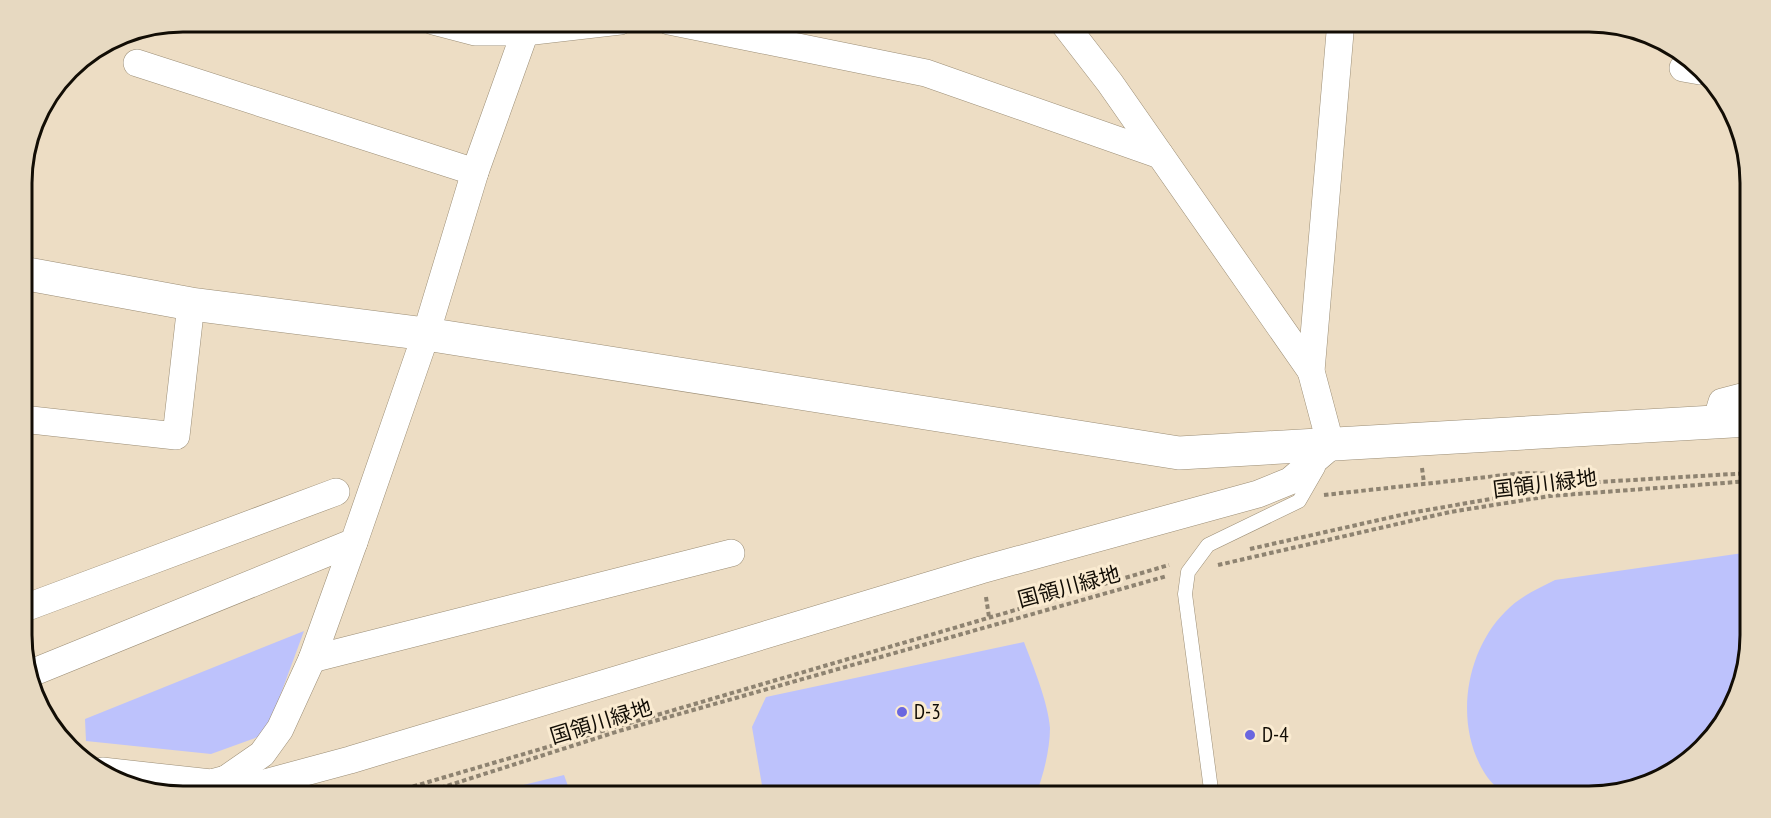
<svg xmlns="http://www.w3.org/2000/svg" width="1771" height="818" font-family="'PT Sans Narrow','Noto Sans JP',sans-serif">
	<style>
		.green { fill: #bdc2fc }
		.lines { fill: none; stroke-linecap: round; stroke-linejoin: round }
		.service-casing { stroke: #9b8d75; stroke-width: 15 }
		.minor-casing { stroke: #9b8d75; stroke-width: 28 }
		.tertiary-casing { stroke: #9b8d75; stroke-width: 34 }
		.path { stroke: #8e8371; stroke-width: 4; stroke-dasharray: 4.5 3; stroke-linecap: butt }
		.service { stroke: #fff; stroke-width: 14 }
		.minor { stroke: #fff; stroke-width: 27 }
		.tertiary { stroke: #fff; stroke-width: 33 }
		.poi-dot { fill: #6a66df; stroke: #faebd1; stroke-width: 2 }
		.labels { text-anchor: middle; stroke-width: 6; stroke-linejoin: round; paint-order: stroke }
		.street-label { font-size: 21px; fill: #120d05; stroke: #faebd1 }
		.poi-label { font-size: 21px; fill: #120d05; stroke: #faebd1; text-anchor: start }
		.rim { fill: none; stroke: #120d05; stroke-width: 3 }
	</style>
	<rect width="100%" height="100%" fill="#edddc4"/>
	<g class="green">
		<path d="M 1750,552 L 1750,636 L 1738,698 L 1679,770 L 1599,797 L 1508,797 C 1501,791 1493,785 1488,778 C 1453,729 1464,653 1505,612 C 1519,597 1537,589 1555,580 Z"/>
		<path d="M 304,631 L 266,734 L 211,754 L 86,741 L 85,719 Z"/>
		<path d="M 1024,642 C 1033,666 1048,702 1050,728 C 1050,750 1043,777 1035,797 L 764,797 L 752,727 L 766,697 Z"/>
		<path d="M 564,775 L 572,797 L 475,797 Z"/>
	</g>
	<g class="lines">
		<g class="service-casing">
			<path id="service" d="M 1212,797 L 1185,594 L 1188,572 L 1208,545 L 1299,501 L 1318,468"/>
		</g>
		<g class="minor-casing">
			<g id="minor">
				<path d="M 433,21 L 475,32 L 525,32 L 620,21"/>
				<path d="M 669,21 L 926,73 L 1160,155"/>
				<path d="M 1062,21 L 1110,83 L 1311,371"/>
				<path d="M 137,63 L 475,172"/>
				<path d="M 1683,68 L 1700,71"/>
				<path d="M 22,419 L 176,436 L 191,304"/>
				<path d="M 1716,422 L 1722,402 L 1749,395"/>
				<path d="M 22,609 L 336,492"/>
				<path d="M 312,659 L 731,553"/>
				<path d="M 29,674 L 354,542 L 426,334 L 475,172 L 529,21"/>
				<path d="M 102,771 L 211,783 L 226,779 L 261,784 L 350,760 L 981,570 L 1258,494 L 1290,481 L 1331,446 L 1311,371 L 1341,21"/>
				<path d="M 226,779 L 262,754 L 280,729 L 312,659 L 354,542"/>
			</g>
		</g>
		<g class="tertiary-casing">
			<path id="tertiary" d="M 22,273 L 191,304 L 426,334 L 1179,453 L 1749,420"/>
		</g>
		<g class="path">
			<path d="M 1422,468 L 1424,483"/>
			<path d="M 1324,495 L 1523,473 L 1558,474 L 1581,483"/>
			<path d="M 1250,549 L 1410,513 L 1582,483 L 1750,473"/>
			<path d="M 1218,565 L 1450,512 L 1550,496 L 1750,481"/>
			<path d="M 986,597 L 989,617"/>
			<path d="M 622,703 L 627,723"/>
			<path d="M 377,797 L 1169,565"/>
			<path d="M 412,797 L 619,731 L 1167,576"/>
		</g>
		<use href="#service" class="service"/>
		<use href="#minor" class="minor"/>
		<use href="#tertiary" class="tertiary"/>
	</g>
	<g class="poi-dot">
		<circle cx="902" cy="712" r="6"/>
		<circle cx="1250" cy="735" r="6"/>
	</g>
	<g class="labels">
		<g class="street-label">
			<text transform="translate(1545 484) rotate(-7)" y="7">国領川緑地</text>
			<text transform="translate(1069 587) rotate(-15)" y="7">国領川緑地</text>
			<text transform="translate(601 722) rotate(-17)" y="7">国領川緑地</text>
		</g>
		<g class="poi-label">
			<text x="914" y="719">D-3</text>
			<text x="1262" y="742">D-4</text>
		</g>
	</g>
	<path d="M0 0H1771V818H0ZM183 32H1589A151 151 0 0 1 1740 183V635A151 151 0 0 1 1589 786H183A151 151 0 0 1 32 635V183A151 151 0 0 1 183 32Z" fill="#e7d9c1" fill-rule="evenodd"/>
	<path class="rim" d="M183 32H1589A151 151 0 0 1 1740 183V635A151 151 0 0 1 1589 786H183A151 151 0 0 1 32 635V183A151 151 0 0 1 183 32Z"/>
</svg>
